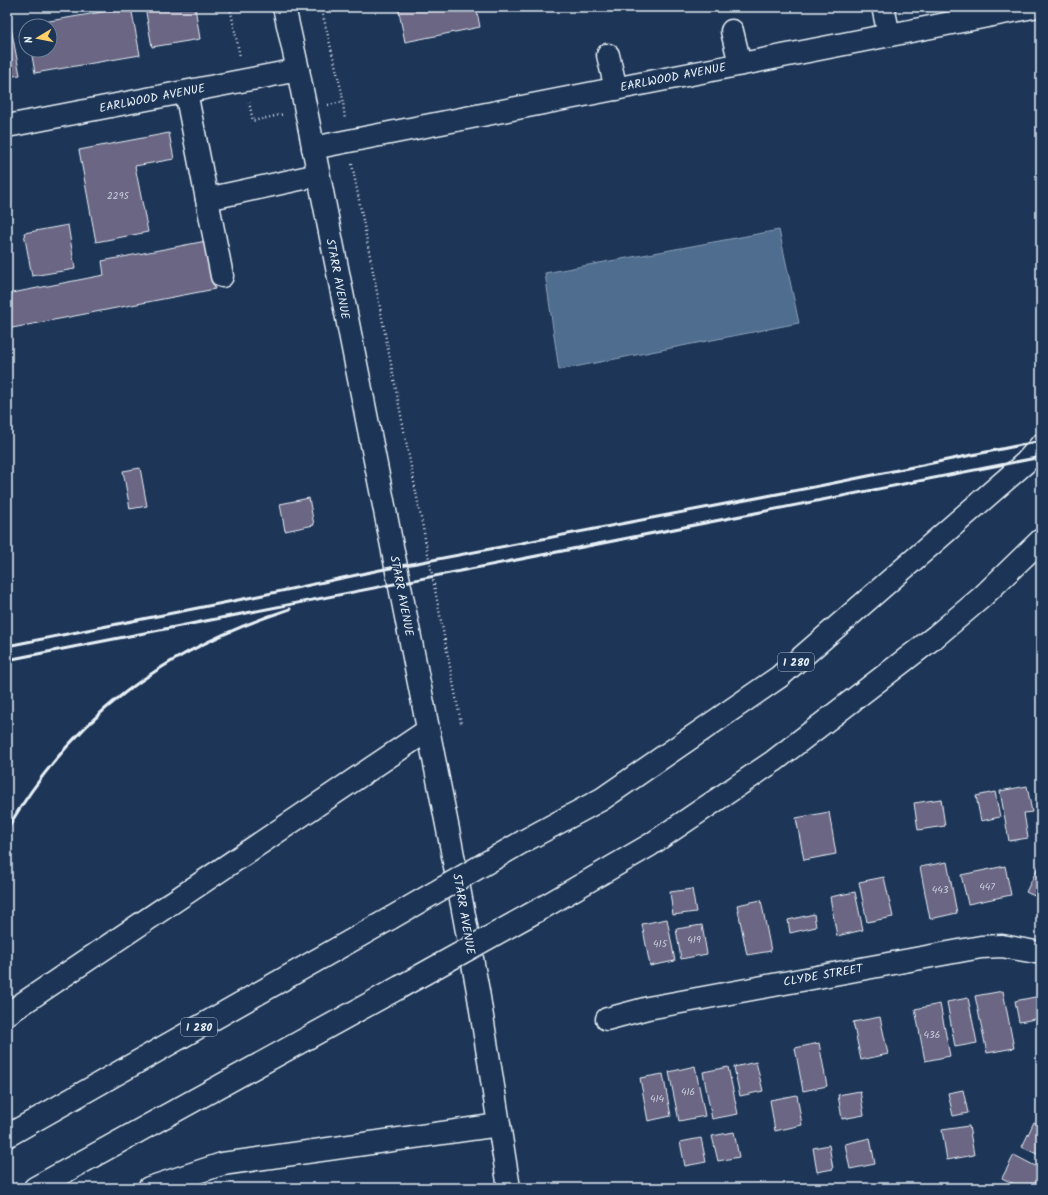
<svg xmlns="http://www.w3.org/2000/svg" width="1048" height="1195" font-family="Kalam,sans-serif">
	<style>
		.water { fill: #4f6d8f; stroke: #8ca2b9 }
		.building { fill: #6a6683; stroke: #e8f1f8 }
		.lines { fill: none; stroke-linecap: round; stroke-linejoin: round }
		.minor-casing { stroke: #e8f1f8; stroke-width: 25 }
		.major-casing { stroke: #e8f1f8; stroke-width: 25 }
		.highway-casing { stroke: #e8f1f8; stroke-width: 25 }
		.path { stroke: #e8f1f8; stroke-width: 2.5; stroke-dasharray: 1 3; stroke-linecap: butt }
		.minor { stroke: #1d3557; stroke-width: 22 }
		.major { stroke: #1d3557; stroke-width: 22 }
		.highway { stroke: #1d3557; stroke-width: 22 }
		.rail { stroke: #e8f1f8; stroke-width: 3 }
		.highway-bridge-casing { stroke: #e8f1f8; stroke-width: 25; stroke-linecap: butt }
		.highway-bridge { stroke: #1d3557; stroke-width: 22 }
		.labels { text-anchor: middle; stroke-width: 3.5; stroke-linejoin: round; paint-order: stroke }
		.number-label { font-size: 10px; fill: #c8cedb }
		.shield { fill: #1d3557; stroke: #abb9c8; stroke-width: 1 }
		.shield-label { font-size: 11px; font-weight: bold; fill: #e8f1f8 }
		.street-label { font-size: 12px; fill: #e8f1f8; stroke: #1d3557 }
	</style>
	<rect width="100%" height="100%" fill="#1d3557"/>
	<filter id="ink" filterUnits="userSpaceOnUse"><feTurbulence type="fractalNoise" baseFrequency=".025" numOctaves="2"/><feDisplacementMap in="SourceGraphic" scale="8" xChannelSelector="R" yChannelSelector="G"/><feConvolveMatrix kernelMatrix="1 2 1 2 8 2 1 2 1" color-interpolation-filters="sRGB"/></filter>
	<g filter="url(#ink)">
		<path class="water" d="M 779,230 L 799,323 L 559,370 L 545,273 Z"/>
		<g class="building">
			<path d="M 7,7 L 20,75 L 7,77 Z"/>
			<path d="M 131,7 L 140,55 L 35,73 L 31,50 L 50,50 L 50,26 L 26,25 Z"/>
			<path d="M 145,7 L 195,7 L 200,39 L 152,47 Z"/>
			<path d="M 398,7 L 476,7 L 480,27 L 405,42 Z"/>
			<path d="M 169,133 L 174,159 L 135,166 L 148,232 L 96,242 L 79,150 Z"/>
			<path d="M 68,225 L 75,269 L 32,276 L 24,233 Z"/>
			<path d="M 206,241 L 215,289 L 7,329 L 7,294 L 104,275 L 102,261 Z"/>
			<path d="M 140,468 L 147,506 L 130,509 L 123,471 Z"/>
			<path d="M 309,498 L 314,525 L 285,531 L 280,504 Z"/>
			<path d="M 1027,786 L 1032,812 L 1024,813 L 1028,838 L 1009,841 L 1000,791 Z"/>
			<path d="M 995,792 L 1000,817 L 981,821 L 976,796 Z"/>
			<path d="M 941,799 L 945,826 L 918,830 L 914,803 Z"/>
			<path d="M 829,812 L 836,854 L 804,860 L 796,818 Z"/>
			<path d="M 947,862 L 957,913 L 930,919 L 920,867 Z"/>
			<path d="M 1040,863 L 1041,864 L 1041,899 L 1026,892 Z"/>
			<path d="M 1005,866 L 1011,895 L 968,904 L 961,875 Z"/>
			<path d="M 884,877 L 893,917 L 867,922 L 859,882 Z"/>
			<path d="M 692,889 L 696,912 L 673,915 L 670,892 Z"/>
			<path d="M 855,892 L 863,930 L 837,936 L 830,897 Z"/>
			<path d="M 761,900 L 771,951 L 747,955 L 737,905 Z"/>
			<path d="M 814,914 L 816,927 L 790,933 L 788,920 Z"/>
			<path d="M 667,919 L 675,961 L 650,966 L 642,924 Z"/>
			<path d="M 702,925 L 707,954 L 681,959 L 676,929 Z"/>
			<path d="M 1003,991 L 1014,1048 L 987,1053 L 975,996 Z"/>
			<path d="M 1040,996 L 1041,1018 L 1019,1022 L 1015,1001 Z"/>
			<path d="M 968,998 L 977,1043 L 955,1047 L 947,1002 Z"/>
			<path d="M 940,1004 L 950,1056 L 925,1061 L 915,1009 Z"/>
			<path d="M 880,1017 L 888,1054 L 861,1060 L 853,1022 Z"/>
			<path d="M 819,1043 L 827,1086 L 803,1091 L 795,1048 Z"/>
			<path d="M 756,1062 L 763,1091 L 740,1096 L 734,1067 Z"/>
			<path d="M 695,1066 L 705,1116 L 679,1121 L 669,1072 Z"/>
			<path d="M 728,1067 L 738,1114 L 712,1119 L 703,1072 Z"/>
			<path d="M 663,1074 L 671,1116 L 648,1121 L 640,1078 Z"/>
			<path d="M 963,1090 L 968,1113 L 953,1116 L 948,1093 Z"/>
			<path d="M 860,1091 L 864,1115 L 842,1119 L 838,1095 Z"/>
			<path d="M 797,1095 L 802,1125 L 775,1131 L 770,1100 Z"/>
			<path d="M 1034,1122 L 1041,1126 L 1041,1156 L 1022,1147 Z"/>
			<path d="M 969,1126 L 974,1155 L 947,1160 L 942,1130 Z"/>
			<path d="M 734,1132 L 739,1157 L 718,1161 L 712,1136 Z"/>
			<path d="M 701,1138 L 706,1162 L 685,1166 L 680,1142 Z"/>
			<path d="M 870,1138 L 875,1164 L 850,1169 L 845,1144 Z"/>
			<path d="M 829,1145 L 833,1169 L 817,1172 L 813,1148 Z"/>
			<path d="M 1014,1155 L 1041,1169 L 1041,1188 L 1022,1188 L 1002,1178 Z"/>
		</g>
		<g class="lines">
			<g class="minor-casing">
				<g id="minor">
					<path d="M 883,7 L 889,35"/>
					<path d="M 732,31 L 740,64"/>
					<path d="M 608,55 L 616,89"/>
					<path d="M 186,92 L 222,276"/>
					<path d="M 7,126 L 298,70"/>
					<path d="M 313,148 L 1033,7"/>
					<path d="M 207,199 L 318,175"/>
					<path d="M 607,1019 L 648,1008 L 981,947 L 1002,946 L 1041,953"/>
				</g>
			</g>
			<g class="major-casing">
				<path id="major" d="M 284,7 L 298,70 L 451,845 L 478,991 L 509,1188"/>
			</g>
			<g class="highway-casing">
				<g id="highway">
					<path d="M 524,841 L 602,799 L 779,677 L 1025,463 L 1041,445"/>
					<path d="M 542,908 L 650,845 L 774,761 L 936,636 L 982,597 L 1041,540"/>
					<path d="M 7,1014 L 428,730"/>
					<path d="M 7,1136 L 391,918"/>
					<path d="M 35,1188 L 400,987"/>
					<path d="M 149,1188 L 222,1164 L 499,1125"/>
				</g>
			</g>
			<g class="path">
				<path d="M 230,7 L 240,57"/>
				<path d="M 321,7 L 342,93 L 345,120"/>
				<path d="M 249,102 L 253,121 L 284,114"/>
				<path d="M 328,105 L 342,102"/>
				<path d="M 352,164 L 461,723"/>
			</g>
			<use href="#minor" class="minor"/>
			<use href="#major" class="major"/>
			<use href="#highway" class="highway"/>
			<g class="rail">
				<path d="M 7,646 L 258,596 L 380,570 L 814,487 L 1041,441"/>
				<path d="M 7,660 L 1041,457"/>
				<path d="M 7,829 C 75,714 164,650 290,609"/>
			</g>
			<g class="highway-bridge-casing">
				<g id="highway-bridge">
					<path d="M 391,918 L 524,841"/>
					<path d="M 400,987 L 542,908"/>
				</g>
			</g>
			<use href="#highway-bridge" class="highway-bridge"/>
		</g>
	</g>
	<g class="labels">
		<g class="number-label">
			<text x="118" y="199">2295</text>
			<text x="987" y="890">447</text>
			<text x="940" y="893">443</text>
			<text x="694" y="943">419</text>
			<text x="660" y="947">415</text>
			<text x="932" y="1038">436</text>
			<text x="688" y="1095">416</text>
			<text x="657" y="1102">414</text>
		</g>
		<g class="shield">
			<rect x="778" y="653" width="36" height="18" rx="3"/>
			<rect x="181" y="1018" width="36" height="18" rx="3"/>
		</g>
		<g class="shield-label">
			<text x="796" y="666">I 280</text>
			<text x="199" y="1031">I 280</text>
		</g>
		<g class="street-label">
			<text transform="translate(673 77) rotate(-11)" y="4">EARLWOOD AVENUE</text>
			<text transform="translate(152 98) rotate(-11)" y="4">EARLWOOD AVENUE</text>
			<text transform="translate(338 279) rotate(79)" y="4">STARR AVENUE</text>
			<text transform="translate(402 596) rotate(79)" y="4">STARR AVENUE</text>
			<text transform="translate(464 914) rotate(80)" y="4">STARR AVENUE</text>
			<text transform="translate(823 975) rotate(-10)" y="4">CLYDE STREET</text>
		</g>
	</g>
	<rect width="1048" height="1195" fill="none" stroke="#1d3557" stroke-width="24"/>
	<rect x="12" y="12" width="1024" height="1171" fill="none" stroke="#e8f1f8" stroke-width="1.5" filter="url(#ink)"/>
	<g transform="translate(38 38) rotate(260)"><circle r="19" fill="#1d3557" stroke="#6e8097"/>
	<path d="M0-3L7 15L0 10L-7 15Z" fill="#ffd166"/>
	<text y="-6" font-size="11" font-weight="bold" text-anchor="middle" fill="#e8f1f8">N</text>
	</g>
</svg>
